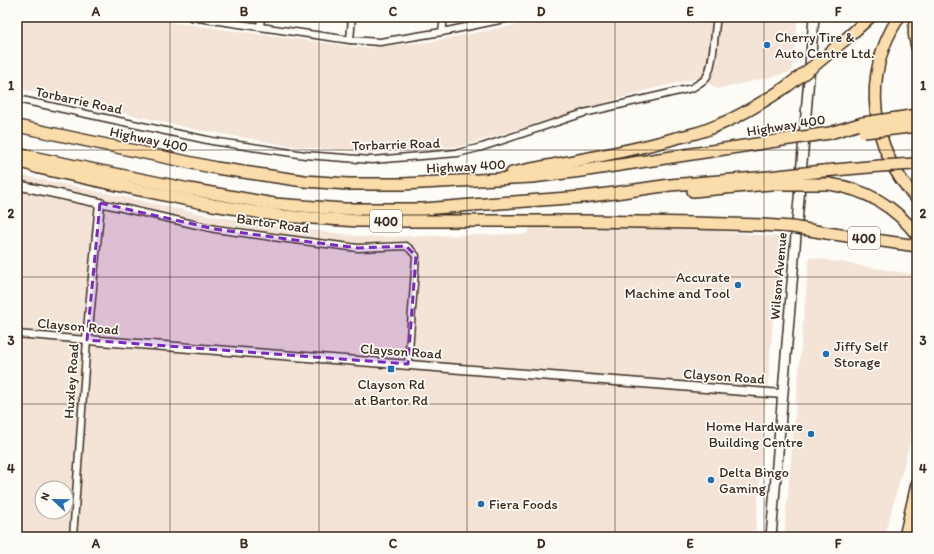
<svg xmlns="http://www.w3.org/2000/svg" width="934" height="554" font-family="Itim,sans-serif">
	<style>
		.built { fill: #f4e4d8; fill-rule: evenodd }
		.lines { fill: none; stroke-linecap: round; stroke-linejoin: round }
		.minor-casing { stroke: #3b2a1e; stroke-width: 9 }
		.tertiary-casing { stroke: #3b2a1e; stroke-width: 11 }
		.secondary-casing { stroke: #3b2a1e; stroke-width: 12 }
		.motorway-casing { stroke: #3b2a1e; stroke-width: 14 }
		.minor { stroke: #fdfcf7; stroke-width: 6 }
		.tertiary { stroke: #fdfcf7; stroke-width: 8 }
		.secondary { stroke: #fdfcf7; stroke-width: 9 }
		.motorway { stroke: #fbddab; stroke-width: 11 }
		.motorway-bridge-casing { stroke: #3b2a1e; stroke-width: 14; stroke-linecap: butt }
		.motorway-bridge { stroke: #fbddab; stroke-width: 11 }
		.marked { fill: #7b2cbf; fill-opacity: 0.2; stroke: #7b2cbf; stroke-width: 3; stroke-dasharray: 8 5; stroke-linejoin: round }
		.grid { fill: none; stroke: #3b2a1e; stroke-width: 1; stroke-opacity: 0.55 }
		.poi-dot { fill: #1f6fb2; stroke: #fdfcf7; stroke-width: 1.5 }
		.labels { text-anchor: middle; stroke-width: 3.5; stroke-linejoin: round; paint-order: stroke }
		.shield { fill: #fdfcf7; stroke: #75695f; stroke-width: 1 }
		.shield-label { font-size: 13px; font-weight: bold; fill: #3b2a1e }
		.poi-label { font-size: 14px; fill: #3b2a1e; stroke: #fdfcf7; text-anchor: start }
		.street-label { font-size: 14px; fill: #3b2a1e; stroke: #fdfcf7 }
		.neatline { fill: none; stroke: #3b2a1e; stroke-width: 1.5 }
		.grid-label { font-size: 13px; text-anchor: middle; font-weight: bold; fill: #3b2a1e }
	</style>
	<rect width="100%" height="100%" fill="#fdfcf7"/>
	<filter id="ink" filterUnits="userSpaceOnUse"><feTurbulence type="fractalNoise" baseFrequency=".025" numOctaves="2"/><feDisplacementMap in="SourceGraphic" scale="8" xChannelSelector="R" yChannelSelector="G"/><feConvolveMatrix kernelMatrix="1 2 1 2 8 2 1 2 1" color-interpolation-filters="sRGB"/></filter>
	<g filter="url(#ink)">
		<g class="built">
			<path d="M 18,17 L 132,17 L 364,48 L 428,42 L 556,17 L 783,17 L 798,18 L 792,72 L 718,89 L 699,78 L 647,90 L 463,146 L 367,153 L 291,146 L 192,129 L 17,88 Z"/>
			<path d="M 17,174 L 207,215 L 286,227 L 366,237 L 525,234 L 528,232 L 530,227 L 708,230 L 780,237 L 755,537 L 17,537 ZM 42,488 L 66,488 L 66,512 L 42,512 Z"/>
			<path d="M 809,257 L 917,275 L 917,410 L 906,458 L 884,537 L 784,537 Z"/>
		</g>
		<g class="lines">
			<g class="minor-casing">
				<g id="minor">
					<path d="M 191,17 L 350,40 L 380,42 L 442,32 L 514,17"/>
					<path d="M 260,27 L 261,17"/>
					<path d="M 442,32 L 444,17"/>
					<path d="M 350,40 L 352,17"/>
					<path d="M 17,99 L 212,141 L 305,155 L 372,160 L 458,153 L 482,147 L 584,113 L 692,88 C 696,85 701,83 705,79 C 714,69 714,32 717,17"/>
					<path d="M 100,203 L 215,229 L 287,239 L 358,248 L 406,246 L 410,249 L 416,256 L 408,364"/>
					<path d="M 17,334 L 87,340 L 73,537"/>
				</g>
			</g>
			<g class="tertiary-casing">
				<path id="tertiary" d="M 17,185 L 100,203 L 87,340 L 782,394"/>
			</g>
			<g class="secondary-casing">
				<path id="secondary" d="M 771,537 L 814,17"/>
			</g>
			<g class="motorway-casing">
				<g id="motorway">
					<path d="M 899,17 C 861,75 870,149 917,199"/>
					<path d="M 916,17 C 913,28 914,36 917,47"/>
					<path d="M 847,38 L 870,17"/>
					<path d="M 891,119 L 917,115"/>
					<path d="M 17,126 L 216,168 L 304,181 L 348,184 L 403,184 L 532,177 L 581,171 L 776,141"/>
					<path d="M 893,129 L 917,126"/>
					<path d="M 830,133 L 863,123"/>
					<path d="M 17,154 L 189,189 L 274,204 L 343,209 L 424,209 L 472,205 L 582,197 L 615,193 L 670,185 L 769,177"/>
					<path d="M 17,160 L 39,168 L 135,189 L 213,205 L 281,216 L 359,221 L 587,221 L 693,223 L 762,225"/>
					<path d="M 823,171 L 880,166"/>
					<path d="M 512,173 C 567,161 623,154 676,138 C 688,135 700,133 711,128 C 738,118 762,103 786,87"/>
					<path d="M 829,184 C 865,189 894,205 917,235"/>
					<path d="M 693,191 L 770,184"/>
					<path d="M 827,233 L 917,246"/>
					<path d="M 905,537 L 917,484"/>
				</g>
			</g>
			<use href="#minor" class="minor"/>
			<use href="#tertiary" class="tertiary"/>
			<use href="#secondary" class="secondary"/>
			<use href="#motorway" class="motorway"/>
			<g class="motorway-bridge-casing">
				<g id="motorway-bridge">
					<path d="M 786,87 L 815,65 L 847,38"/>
					<path d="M 863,123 L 891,119"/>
					<path d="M 864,132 L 893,129"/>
					<path d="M 776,141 L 830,133"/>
					<path d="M 880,166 L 915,164"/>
					<path d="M 769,177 L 823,171"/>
					<path d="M 770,184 L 829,184"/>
					<path d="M 762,225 L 792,227 L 827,233"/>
				</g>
			</g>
			<use href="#motorway-bridge" class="motorway-bridge"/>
		</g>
	</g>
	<path class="marked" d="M 100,203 L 215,229 L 287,239 L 358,248 L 406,246 L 416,256 L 408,364 L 87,340 Z"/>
	<path class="grid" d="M 170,17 L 170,537M 319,17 L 319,537M 467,17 L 467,537M 615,17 L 615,537M 764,17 L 764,537M 17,150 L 917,150M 17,277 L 917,277M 17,404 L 917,404"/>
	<g class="poi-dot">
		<circle cx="767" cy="45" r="4"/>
		<circle cx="738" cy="285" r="4"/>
		<circle cx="826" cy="354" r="4"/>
		<rect x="387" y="365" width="8" height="8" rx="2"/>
		<circle cx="811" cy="434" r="4"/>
		<circle cx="711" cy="480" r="4"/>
		<circle cx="481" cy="504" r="4"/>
	</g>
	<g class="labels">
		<g class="shield">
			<rect x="370" y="210" width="32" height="22" rx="3"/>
			<rect x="848" y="227" width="32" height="22" rx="3"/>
		</g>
		<g class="shield-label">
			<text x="386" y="226">400</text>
			<text x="864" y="243">400</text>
		</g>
		<g class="poi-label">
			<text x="775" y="42">Cherry Tire &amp;<tspan x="775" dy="16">Auto Centre Ltd.</tspan></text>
			<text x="730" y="282" text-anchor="end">Accurate<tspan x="730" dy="16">Machine and Tool</tspan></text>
			<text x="834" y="351">Jiffy Self<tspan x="834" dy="16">Storage</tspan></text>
			<text x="391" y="389" text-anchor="middle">Clayson Rd<tspan x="391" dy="16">at Bartor Rd</tspan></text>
			<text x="803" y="431" text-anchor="end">Home Hardware<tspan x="803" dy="16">Building Centre</tspan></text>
			<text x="719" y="477">Delta Bingo<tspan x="719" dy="16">Gaming</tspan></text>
			<text x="489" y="509">Fiera Foods</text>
		</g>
		<g class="street-label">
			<text transform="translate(79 100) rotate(12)" y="5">Torbarrie Road</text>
			<text transform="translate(786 125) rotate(-9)" y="5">Highway 400</text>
			<text transform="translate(149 139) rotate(12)" y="5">Highway 400</text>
			<text transform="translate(396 144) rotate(-2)" y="5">Torbarrie Road</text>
			<text transform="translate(466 166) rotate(-3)" y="5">Highway 400</text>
			<text transform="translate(273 223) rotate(8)" y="5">Bartor Road</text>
			<text transform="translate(778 276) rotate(-85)" y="5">Wilson Avenue</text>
			<text transform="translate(78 326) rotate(5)" y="5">Clayson Road</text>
			<text transform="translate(401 351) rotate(4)" y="5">Clayson Road</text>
			<text transform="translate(724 376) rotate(4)" y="5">Clayson Road</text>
			<text transform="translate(71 381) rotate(-86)" y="5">Huxley Road</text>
		</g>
	</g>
	<rect width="934" height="554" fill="none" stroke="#fdfcf7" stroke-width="44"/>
	<g transform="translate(54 500) rotate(292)"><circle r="19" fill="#fdfcf7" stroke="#afa8a0"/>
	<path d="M0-3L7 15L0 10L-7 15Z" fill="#1f6fb2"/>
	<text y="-6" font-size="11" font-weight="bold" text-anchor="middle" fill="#3b2a1e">N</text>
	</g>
	<rect x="22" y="22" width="890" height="510" class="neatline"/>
	<g class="grid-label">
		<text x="96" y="16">A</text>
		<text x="244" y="16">B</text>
		<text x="393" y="16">C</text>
		<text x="541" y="16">D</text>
		<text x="690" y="16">E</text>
		<text x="838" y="16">F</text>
		<text x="11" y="90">1</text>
		<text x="923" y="90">1</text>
		<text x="11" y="218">2</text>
		<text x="923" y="218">2</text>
		<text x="11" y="345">3</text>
		<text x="923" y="345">3</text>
		<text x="11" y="473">4</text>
		<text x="923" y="473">4</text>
		<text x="96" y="548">A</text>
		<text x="244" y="548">B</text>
		<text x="393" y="548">C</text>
		<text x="541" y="548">D</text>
		<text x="690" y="548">E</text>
		<text x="838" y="548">F</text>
	</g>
</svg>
